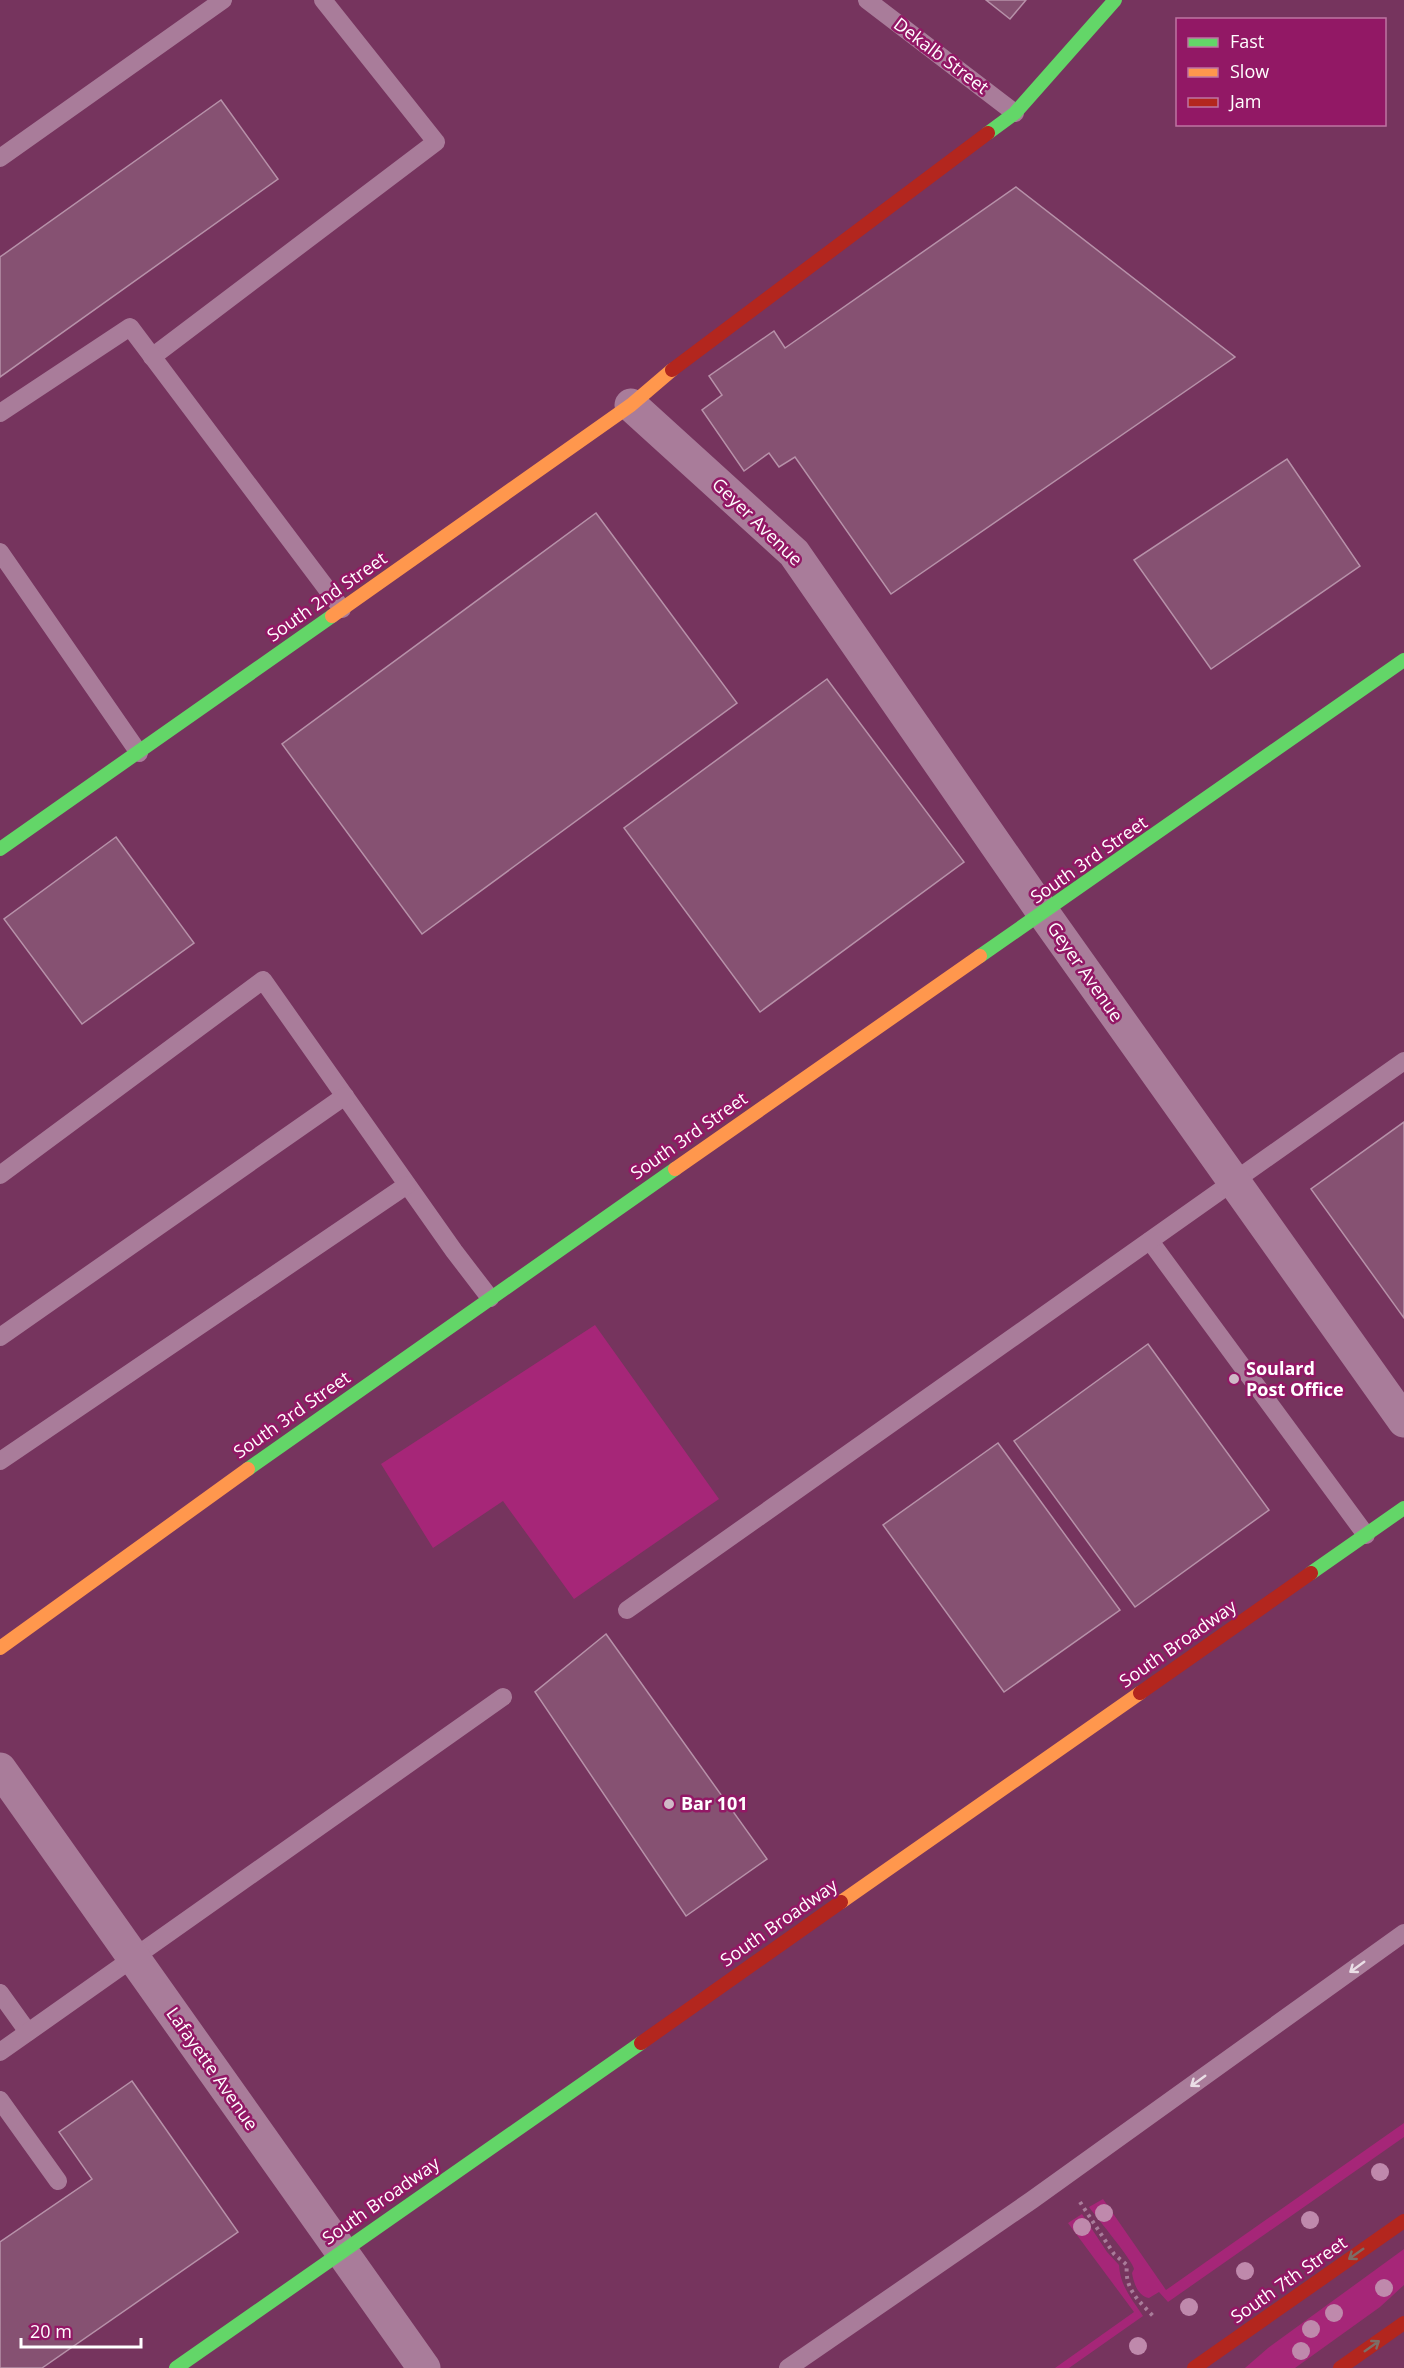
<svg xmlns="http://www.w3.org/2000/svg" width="1404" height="2368" font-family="'Open Sans',sans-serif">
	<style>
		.green { fill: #a62678 }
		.building { fill: #865172; stroke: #b791a9; stroke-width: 1.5 }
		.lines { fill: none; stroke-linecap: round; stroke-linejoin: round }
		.path { stroke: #a97c9a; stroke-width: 4; stroke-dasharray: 3 4.5; stroke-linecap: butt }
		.lane { stroke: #a97c9a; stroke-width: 18 }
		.street { stroke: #a97c9a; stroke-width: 33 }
		.fast { stroke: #63d668; stroke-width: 14 }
		.slow { stroke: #ff974d; stroke-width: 14 }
		.jam { stroke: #b3261e; stroke-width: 14 }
		.tree { fill: #bf89ac }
		.oneway { stroke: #eadee6 }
		.oneway2 { stroke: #7d6d66 }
		.poi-dot { fill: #cfb8c7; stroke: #921865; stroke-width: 2 }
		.labels { text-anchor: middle; stroke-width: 5; stroke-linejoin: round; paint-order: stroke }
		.street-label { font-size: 18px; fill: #fff; stroke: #921865 }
		.poi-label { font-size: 18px; font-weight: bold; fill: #fff; stroke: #921865; text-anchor: start }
	</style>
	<rect width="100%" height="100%" fill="#76345e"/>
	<g class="green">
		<path d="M 595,1325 L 719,1499 L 574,1599 L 503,1501 L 433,1548 L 381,1464 Z"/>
		<path d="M 1404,2123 L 1404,2137 L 1168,2302 L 1159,2292 L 1149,2298 C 1138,2296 1134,2284 1132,2273 L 1134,2269 C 1133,2261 1097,2218 1089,2207 L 1103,2199 L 1166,2290 Z"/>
		<path d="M 1082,2214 L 1107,2252 L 1119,2265 C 1120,2286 1132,2299 1143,2316 L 1069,2368 L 1055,2368 L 1134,2312 L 1068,2223 Z"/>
		<path d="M 1404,2249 L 1404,2285 L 1380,2307 L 1295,2368 L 1245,2368 L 1268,2348 Z"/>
	</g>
	<g class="building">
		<path d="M 986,0 L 1026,0 L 1010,19 Z"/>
		<path d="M 221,100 L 278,179 L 0,377 L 0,257 Z"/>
		<path d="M 1016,187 L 1235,357 L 891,594 L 795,457 L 779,467 L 769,453 L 744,471 L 702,410 L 722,395 L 709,376 L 774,331 L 785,348 Z"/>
		<path d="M 1287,459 L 1360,566 L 1211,669 L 1134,560 Z"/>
		<path d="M 596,513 L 737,703 L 422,934 L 282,744 Z"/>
		<path d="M 827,679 L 964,862 L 760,1012 L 624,828 Z"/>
		<path d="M 116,837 L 194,943 L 82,1024 L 4,919 Z"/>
		<path d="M 1404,1122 L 1404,1318 L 1311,1189 Z"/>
		<path d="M 1148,1344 L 1269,1510 L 1135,1607 L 1014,1441 Z"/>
		<path d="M 998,1443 L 1120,1610 L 1004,1692 L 883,1525 Z"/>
		<path d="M 606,1634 L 767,1859 L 686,1916 L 535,1692 Z"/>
		<path d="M 132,2081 L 238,2232 L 42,2368 L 0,2368 L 0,2242 L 92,2179 L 59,2132 Z"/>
	</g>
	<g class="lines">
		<path class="path" d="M 1080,2202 L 1114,2254 L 1127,2265 C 1124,2289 1139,2301 1154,2317"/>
		<g class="lane">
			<path d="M 867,0 L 1015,113"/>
			<path d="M 0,158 L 223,0"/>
			<path d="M 152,357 L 436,142 L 323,0"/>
			<path d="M 0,413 L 130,327 L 342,609"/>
			<path d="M 0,552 L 139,753"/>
			<path d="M 0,1175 L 263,980 L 454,1251 L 490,1298"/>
			<path d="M 1150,1241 L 1366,1535"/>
			<path d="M 0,1337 L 345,1096"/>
			<path d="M 0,1461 L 407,1185"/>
			<path d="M 627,1610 L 1404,1061"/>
			<path d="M 0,1993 L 28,2032"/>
			<path d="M 0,2052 L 503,1697"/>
			<path d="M 0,2100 L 58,2181"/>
			<path d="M 788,2368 L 1032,2200 L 1404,1933"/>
		</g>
		<g class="street">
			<path d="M 631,405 L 794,553 L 1044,914 L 1404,1421"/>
			<path d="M 0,1769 L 424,2368"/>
		</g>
		<g class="fast">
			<path d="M 988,133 L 1015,113 L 1115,0"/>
			<path d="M 0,849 L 332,616"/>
			<path d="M 980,956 L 1404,660"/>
			<path d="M 248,1469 L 675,1169"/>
			<path d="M 1311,1573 L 1404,1508"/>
			<path d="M 176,2368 L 641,2043"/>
		</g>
		<g class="slow">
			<path d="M 332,616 L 631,405 L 672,370"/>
			<path d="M 675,1169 L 980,956"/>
			<path d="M 0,1648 L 248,1469"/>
			<path d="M 841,1902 L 1140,1693"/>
		</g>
		<g class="jam">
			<path d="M 672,370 L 988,133"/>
			<path d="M 1140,1693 L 1311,1573"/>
			<path d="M 641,2043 L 841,1902"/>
			<path d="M 1194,2368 L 1404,2221"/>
			<path d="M 1340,2368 L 1404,2323"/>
		</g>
	</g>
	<g class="tree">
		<circle cx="1380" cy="2172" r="9"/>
		<circle cx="1104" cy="2213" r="9"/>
		<circle cx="1310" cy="2220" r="9"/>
		<circle cx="1082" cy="2227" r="9"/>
		<circle cx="1245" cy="2271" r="9"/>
		<circle cx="1384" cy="2288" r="9"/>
		<circle cx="1189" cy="2307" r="9"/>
		<circle cx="1334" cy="2313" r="9"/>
		<circle cx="1311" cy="2329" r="9"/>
		<circle cx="1138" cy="2346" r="9"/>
		<circle cx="1301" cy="2351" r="9"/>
	</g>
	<defs><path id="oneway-shaft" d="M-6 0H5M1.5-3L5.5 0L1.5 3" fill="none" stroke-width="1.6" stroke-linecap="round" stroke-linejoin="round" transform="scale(1.5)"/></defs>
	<g class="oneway">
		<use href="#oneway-shaft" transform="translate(1357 1967) rotate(144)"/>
		<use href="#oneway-shaft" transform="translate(1198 2081) rotate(144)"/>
	</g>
	<g class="oneway2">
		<use href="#oneway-shaft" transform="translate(1356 2254) rotate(145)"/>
		<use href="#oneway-shaft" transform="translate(1372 2346) rotate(-35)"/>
	</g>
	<g class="poi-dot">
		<circle cx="1234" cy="1379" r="6"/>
		<circle cx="669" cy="1804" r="6"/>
	</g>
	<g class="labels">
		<g class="street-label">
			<text transform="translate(941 56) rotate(37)" y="6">Dekalb Street</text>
			<text transform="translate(757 522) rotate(44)" y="6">Geyer Avenue</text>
			<text transform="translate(327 597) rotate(-35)" y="6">South 2nd Street</text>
			<text transform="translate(1089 860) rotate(-35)" y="6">South 3rd Street</text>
			<text transform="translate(1085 972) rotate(55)" y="6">Geyer Avenue</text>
			<text transform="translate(689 1136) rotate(-35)" y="6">South 3rd Street</text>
			<text transform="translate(292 1415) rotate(-35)" y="6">South 3rd Street</text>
			<text transform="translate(1178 1644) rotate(-35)" y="6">South Broadway</text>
			<text transform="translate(779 1923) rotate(-35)" y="6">South Broadway</text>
			<text transform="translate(212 2069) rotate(55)" y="6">Lafayette Avenue</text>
			<text transform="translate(381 2201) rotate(-35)" y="6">South Broadway</text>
			<text transform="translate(1289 2280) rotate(-35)" y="6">South 7th Street</text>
		</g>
		<g class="poi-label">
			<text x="1246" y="1375">Soulard<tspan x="1246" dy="21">Post Office</tspan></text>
			<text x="681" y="1810">Bar 101</text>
		</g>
	</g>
	<rect x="1176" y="18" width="210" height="108" fill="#921865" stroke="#be74a3" stroke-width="1.5"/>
	<rect x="1188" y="38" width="30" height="9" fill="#63d668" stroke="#be74a3" stroke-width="1.5"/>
	<text x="1230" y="48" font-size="18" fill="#ffffff">Fast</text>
	<rect x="1188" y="68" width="30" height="9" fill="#ff974d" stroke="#be74a3" stroke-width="1.5"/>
	<text x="1230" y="78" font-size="18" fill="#ffffff">Slow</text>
	<rect x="1188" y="98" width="30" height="9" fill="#b3261e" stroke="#be74a3" stroke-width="1.5"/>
	<text x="1230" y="108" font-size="18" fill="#ffffff">Jam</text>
	<path d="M21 2338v9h120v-9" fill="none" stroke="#ffffff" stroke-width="3"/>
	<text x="30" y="2338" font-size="18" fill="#ffffff" stroke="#921865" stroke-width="4.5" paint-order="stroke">20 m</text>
</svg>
